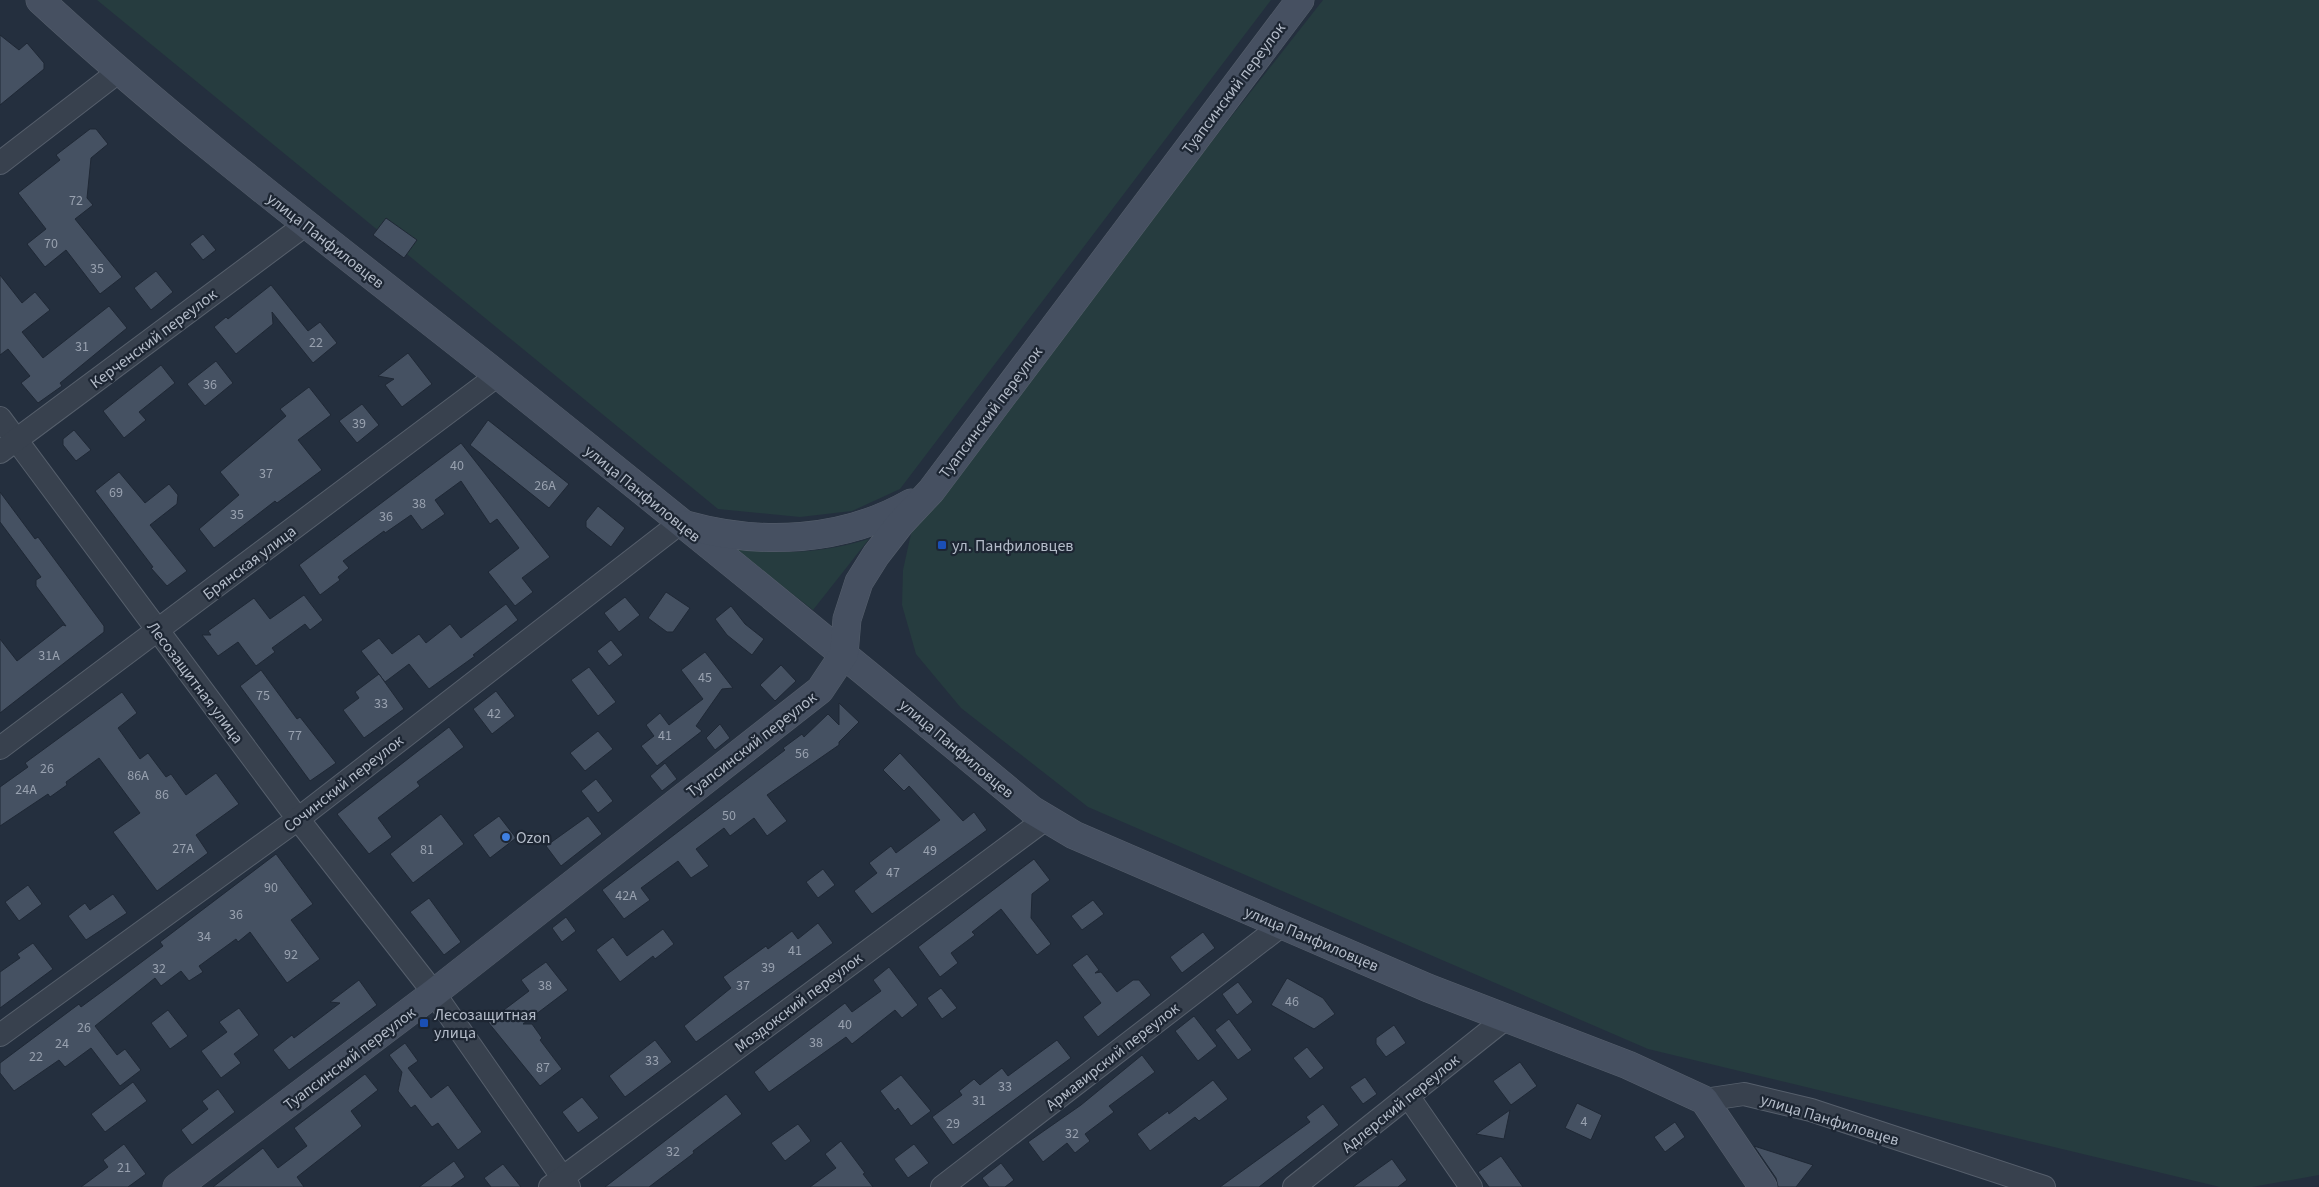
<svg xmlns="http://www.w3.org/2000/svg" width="2319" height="1187" font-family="'Source Sans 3',sans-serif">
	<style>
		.green { fill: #263c3f }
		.building { fill: #455162; stroke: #1f2835 }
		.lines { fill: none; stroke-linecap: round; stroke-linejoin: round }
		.street-casing { stroke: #565f6c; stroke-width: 24 }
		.secondary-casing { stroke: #565f6c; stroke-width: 29 }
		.street { stroke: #38414e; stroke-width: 22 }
		.secondary { stroke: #465061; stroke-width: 28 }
		.transit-dot { fill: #1a4fb4; stroke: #1d2633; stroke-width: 2 }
		.shop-dot { fill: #3f7fe0; stroke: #1d2633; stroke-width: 2 }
		.labels { text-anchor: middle; stroke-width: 4.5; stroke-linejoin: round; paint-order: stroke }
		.number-label { font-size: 14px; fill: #98a1af }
		.street-label { font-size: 16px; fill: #b4bcc9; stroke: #1d2633 }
		.poi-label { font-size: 16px; fill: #b4bcc9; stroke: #1d2633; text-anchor: start }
	</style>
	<rect width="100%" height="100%" fill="#242f3e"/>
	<g class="green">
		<path d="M 97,0 L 1271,0 L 900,489 L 852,511 L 800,517 L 718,509 Z"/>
		<path d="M 1323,0 L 2319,0 L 2319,1175 L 2252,1187 L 2220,1187 L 1648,1049 L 1088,807 L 961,708 L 916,654 L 902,605 L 903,570 L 914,520 Z"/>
		<path d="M 869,539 L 813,610 L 734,548 C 781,555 824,553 869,539 Z"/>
	</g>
	<g class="building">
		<path d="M 0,35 L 19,50 L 27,43 L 44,63 L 44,69 L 0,105 Z"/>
		<path d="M 90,129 L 96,129 L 108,144 L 91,158 L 87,198 L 93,205 L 75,219 L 122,277 L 100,294 L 66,250 L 45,267 L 27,244 L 46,229 L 18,193 L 60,160 L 56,155 Z"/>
		<path d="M 386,218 L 417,240 L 404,258 L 373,235 Z"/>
		<path d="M 203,234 L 216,250 L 203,260 L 190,244 Z"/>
		<path d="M 156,271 L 173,292 L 151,310 L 134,288 Z"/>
		<path d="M 0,275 L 22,303 L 35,292 L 50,310 L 22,332 L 43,358 L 109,306 L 127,328 L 60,383 L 62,386 L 38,403 L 21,383 L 30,376 L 8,349 L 0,355 Z"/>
		<path d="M 271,285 L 308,331 L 320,322 L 337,343 L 313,363 L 272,312 L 273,324 L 236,354 L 214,327 L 226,317 L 228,319 Z"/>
		<path d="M 408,353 L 432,384 L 402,407 L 385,385 L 394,379 L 378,376 Z"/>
		<path d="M 216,361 L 233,383 L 205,406 L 187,384 Z"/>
		<path d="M 161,365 L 175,383 L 139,412 L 146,420 L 124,438 L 103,411 Z"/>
		<path d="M 309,387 L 331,415 L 298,440 L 322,470 L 277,503 L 275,501 L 214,548 L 199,529 L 239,495 L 220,472 L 286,416 L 280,409 Z"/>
		<path d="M 362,404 L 379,425 L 357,443 L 339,421 Z"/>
		<path d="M 488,420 L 569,484 L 549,508 L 470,445 Z"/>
		<path d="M 74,430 L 91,450 L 76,461 L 63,445 L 63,439 Z"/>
		<path d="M 461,443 L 550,557 L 522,578 L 533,592 L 515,606 L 488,572 L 519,548 L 497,519 L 490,524 L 461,481 L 435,500 L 445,514 L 422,530 L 411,515 L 385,533 L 384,531 L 343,561 L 349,568 L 338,577 L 340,580 L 320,595 L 299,565 Z"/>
		<path d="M 119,472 L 145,503 L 169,484 L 178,495 L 177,504 L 150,525 L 187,571 L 167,586 L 151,568 L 153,567 L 95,491 Z"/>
		<path d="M 0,492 L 35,539 L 38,537 L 104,626 L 104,632 L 0,713 L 0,639 L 17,661 L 63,625 L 66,626 L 36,586 L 36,580 L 41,577 L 0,522 Z"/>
		<path d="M 598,506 L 625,528 L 611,547 L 586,527 L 586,521 Z"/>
		<path d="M 666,592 L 690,608 L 673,632 L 667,632 L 648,618 Z"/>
		<path d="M 304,595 L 323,620 L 310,630 L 305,624 L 272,648 L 275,652 L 256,666 L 238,642 L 218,656 L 202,635 L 211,635 L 208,631 L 254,598 L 270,619 Z"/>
		<path d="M 625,597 L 640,615 L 619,632 L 604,613 Z"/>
		<path d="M 506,604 L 518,620 L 473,655 L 475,656 L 429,689 L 409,664 L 385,682 L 361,651 L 379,638 L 392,654 L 419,634 L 426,643 L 450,624 L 461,638 Z"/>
		<path d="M 731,606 L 745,624 L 764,639 L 752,655 L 727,635 L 715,619 Z"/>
		<path d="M 611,640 L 623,655 L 609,666 L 597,651 Z"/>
		<path d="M 705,652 L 733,688 L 722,689 L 696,726 L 702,731 L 657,766 L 641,746 L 654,736 L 646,725 L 660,713 L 669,725 L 703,699 L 681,670 Z"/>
		<path d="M 781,665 L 796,681 L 775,701 L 760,685 Z"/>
		<path d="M 589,667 L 616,702 L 598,716 L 571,680 Z"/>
		<path d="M 261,670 L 297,719 L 300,717 L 336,763 L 310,781 L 240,686 Z"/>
		<path d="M 379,674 L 404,709 L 364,738 L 343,710 L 359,698 L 355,692 Z"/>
		<path d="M 496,691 L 515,716 L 492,734 L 473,709 Z"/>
		<path d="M 122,692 L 137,713 L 118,728 L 140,759 L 148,753 L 166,777 L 171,774 L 186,795 L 216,773 L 239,804 L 196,835 L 208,853 L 157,891 L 113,832 L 140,813 L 99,758 L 66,782 L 67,785 L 50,797 L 48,794 L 0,826 L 0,787 L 28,767 L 25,763 Z"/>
		<path d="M 839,703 L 859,722 L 839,742 L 839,745 L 767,795 L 787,821 L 767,836 L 754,818 L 730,836 L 724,828 L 696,849 L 709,866 L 691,878 L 678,861 L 641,888 L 650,900 L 624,919 L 602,890 L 785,750 L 783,748 L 802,734 L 804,737 L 828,714 L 839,725 Z"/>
		<path d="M 720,724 L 730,738 L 715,750 L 706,738 Z"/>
		<path d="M 449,727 L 464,747 L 417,782 L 420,786 L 378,818 L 392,837 L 369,854 L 337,814 Z"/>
		<path d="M 598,731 L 613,749 L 585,771 L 570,753 Z"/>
		<path d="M 900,753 L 963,821 L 974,812 L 987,830 L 872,914 L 854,891 L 877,873 L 869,863 L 891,846 L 896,853 L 940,820 L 909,786 L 904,791 L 883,770 Z"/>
		<path d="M 665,763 L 677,779 L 662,791 L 650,776 Z"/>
		<path d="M 596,779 L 613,801 L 598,813 L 581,791 Z"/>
		<path d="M 441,814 L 464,844 L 413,883 L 390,854 Z"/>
		<path d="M 499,816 L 516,838 L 490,858 L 473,835 Z"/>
		<path d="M 588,816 L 602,834 L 561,866 L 546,846 Z"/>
		<path d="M 276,854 L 313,904 L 291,920 L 320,959 L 287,983 L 250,932 L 238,942 L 236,939 L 199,966 L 203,972 L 189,981 L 181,971 L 161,986 L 155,978 L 95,1026 L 117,1055 L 125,1049 L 141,1070 L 120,1086 L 91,1048 L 65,1067 L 59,1060 L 14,1091 L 0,1073 L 0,1063 L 79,1004 L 81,1007 L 119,979 L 163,946 L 160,942 Z"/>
		<path d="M 1034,859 L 1050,880 L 1032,894 L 1031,918 L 1051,944 L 1037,955 L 1001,909 L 972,932 L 975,935 L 951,953 L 958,963 L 940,977 L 918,947 Z"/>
		<path d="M 823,869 L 835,885 L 818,898 L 806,882 Z"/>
		<path d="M 28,885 L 42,904 L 19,921 L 5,902 Z"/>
		<path d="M 113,894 L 127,913 L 86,940 L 68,916 L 85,903 L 90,910 Z"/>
		<path d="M 429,898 L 461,942 L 444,955 L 410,912 Z"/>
		<path d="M 1093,900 L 1104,914 L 1082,930 L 1071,916 Z"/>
		<path d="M 566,917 L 576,931 L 562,942 L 552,928 Z"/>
		<path d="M 818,923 L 833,943 L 696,1042 L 684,1026 L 731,988 L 723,977 L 766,946 L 768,949 L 792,931 L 798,939 Z"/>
		<path d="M 663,929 L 674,944 L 655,959 L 653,956 L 620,982 L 596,950 L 613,937 L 627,956 Z"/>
		<path d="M 1203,932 L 1215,948 L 1182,973 L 1170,957 Z"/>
		<path d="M 33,943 L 53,969 L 0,1008 L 0,972 L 20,958 L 17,954 Z"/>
		<path d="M 1087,954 L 1099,970 L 1095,973 L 1101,972 L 1117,992 L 1133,980 L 1139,980 L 1151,995 L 1098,1037 L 1083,1017 L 1101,1003 L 1072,965 Z"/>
		<path d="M 546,962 L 568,990 L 523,1024 L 532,1024 L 542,1038 L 540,1040 L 562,1069 L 540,1086 L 488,1022 L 529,991 L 521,980 Z"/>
		<path d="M 889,967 L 918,1005 L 902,1018 L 895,1010 L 852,1044 L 846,1037 L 769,1092 L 754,1072 L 845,1003 L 852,1012 L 881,991 L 873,980 Z"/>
		<path d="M 1287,978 L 1323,998 L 1335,1014 L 1314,1029 L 1271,1005 Z"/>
		<path d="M 359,980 L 377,1005 L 289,1070 L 273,1050 L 292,1035 L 294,1038 L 340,1003 L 330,1002 Z"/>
		<path d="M 1238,982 L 1253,1002 L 1237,1015 L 1222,994 Z"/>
		<path d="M 941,988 L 957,1008 L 942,1019 L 927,998 Z"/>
		<path d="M 239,1008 L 259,1035 L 234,1054 L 241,1063 L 221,1078 L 201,1051 L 227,1032 L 219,1022 Z"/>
		<path d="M 168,1010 L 188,1036 L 170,1049 L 151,1023 Z"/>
		<path d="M 1194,1016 L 1217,1046 L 1198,1061 L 1175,1031 Z"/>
		<path d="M 1229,1019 L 1252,1050 L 1238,1060 L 1215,1030 Z"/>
		<path d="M 1394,1025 L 1406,1043 L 1386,1057 L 1376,1044 L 1376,1038 Z"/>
		<path d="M 655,1040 L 672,1062 L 625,1097 L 609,1076 Z"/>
		<path d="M 1057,1040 L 1071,1058 L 953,1145 L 932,1117 L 962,1095 L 959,1091 L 974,1079 L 980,1085 L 1002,1068 L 1008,1076 Z"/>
		<path d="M 405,1043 L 418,1061 L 408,1068 L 431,1098 L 448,1085 L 482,1132 L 458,1150 L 438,1123 L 432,1127 L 415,1105 L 411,1108 L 398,1091 L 402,1072 L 389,1055 Z"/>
		<path d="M 1307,1047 L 1324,1068 L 1310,1079 L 1293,1058 Z"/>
		<path d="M 1142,1055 L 1155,1072 L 1109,1106 L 1114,1112 L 1085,1134 L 1090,1141 L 1075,1153 L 1067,1143 L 1043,1162 L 1028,1142 L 1081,1105 Z"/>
		<path d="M 1520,1062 L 1537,1086 L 1511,1105 L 1493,1081 Z"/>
		<path d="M 365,1074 L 378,1090 L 351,1111 L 362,1126 L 297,1177 L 304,1187 L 213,1187 L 263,1148 L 278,1168 L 307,1146 L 294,1128 Z"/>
		<path d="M 901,1075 L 931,1111 L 911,1126 L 898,1108 L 895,1111 L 880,1091 Z"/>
		<path d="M 1365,1077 L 1377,1094 L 1363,1104 L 1350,1087 Z"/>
		<path d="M 1213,1080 L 1228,1099 L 1199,1121 L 1195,1117 L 1150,1151 L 1137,1134 L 1168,1111 L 1169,1114 Z"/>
		<path d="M 133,1082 L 147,1101 L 105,1132 L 91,1114 Z"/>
		<path d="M 218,1089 L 235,1112 L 192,1145 L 181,1130 L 208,1109 L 202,1101 Z"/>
		<path d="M 726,1094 L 742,1114 L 693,1151 L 694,1153 L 649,1187 L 605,1187 Z"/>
		<path d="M 582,1097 L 599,1118 L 578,1133 L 562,1112 Z"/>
		<path d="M 1577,1103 L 1602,1115 L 1591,1140 L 1565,1128 Z"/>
		<path d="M 1323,1104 L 1339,1125 L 1259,1187 L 1220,1187 L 1310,1122 L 1306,1117 Z"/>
		<path d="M 1510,1110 L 1504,1139 L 1476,1134 Z"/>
		<path d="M 1675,1122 L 1685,1137 L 1665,1152 L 1654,1137 Z"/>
		<path d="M 798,1124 L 811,1141 L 785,1161 L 771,1143 Z"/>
		<path d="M 841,1141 L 865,1173 L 863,1174 L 873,1187 L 810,1187 L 836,1168 L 825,1154 Z"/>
		<path d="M 124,1144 L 146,1174 L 128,1187 L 81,1187 L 108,1167 L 103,1160 Z"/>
		<path d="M 914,1144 L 929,1163 L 908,1178 L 894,1159 Z"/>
		<path d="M 1754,1146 L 1813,1165 L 1796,1187 L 1778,1187 L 1776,1178 Z"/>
		<path d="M 1501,1156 L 1523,1187 L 1489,1187 L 1478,1172 Z"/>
		<path d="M 1392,1159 L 1407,1180 L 1398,1187 L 1353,1187 Z"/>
		<path d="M 454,1161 L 465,1177 L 451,1187 L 419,1187 Z"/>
		<path d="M 1001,1163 L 1014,1180 L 1005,1187 L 989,1187 L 982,1178 Z"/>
		<path d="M 503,1164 L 521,1187 L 491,1187 L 484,1178 Z"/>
	</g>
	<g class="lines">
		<g class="street-casing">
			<g id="street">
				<path d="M 0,163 L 118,72"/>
				<path d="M 0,418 L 298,819 L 434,993 L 569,1187"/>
				<path d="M 0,452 L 305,225"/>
				<path d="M 0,748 L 498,375"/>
				<path d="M 0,1035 L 298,819 L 680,523"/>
				<path d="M 1408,1096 L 1471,1187"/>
				<path d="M 1704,1100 L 1744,1094 L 1811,1110 L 2044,1187"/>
				<path d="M 550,1187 L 1047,818"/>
				<path d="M 942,1187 L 1282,925"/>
				<path d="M 1294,1187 L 1506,1018"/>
			</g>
		</g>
		<g class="secondary-casing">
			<g id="secondary">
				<path d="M 40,0 C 185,134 343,252 498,375 C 677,518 855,663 1032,810 L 1074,835 L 1428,988 L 1628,1065 L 1704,1100 L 1763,1187"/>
				<path d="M 686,525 C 761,546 843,542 911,503"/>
				<path d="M 177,1187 L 434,993 L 820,690 L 844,654 L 847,619 L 859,582 L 876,555 L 900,524 L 931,491 L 1300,0"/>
			</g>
		</g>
		<use href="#street" class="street"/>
		<use href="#secondary" class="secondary"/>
	</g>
	<g class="transit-dot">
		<rect x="937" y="540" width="10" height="10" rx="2.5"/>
		<rect x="419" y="1018" width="10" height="10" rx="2.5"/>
	</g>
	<circle class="shop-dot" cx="506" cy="837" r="5"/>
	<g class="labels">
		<g class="number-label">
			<text x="76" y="205">72</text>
			<text x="51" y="248">70</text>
			<text x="97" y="273">35</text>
			<text x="316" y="347">22</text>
			<text x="82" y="351">31</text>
			<text x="210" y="389">36</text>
			<text x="359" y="428">39</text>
			<text x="457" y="470">40</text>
			<text x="266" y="478">37</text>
			<text x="545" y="490">26А</text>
			<text x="116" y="497">69</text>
			<text x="419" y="508">38</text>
			<text x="237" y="519">35</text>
			<text x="386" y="521">36</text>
			<text x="49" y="660">31А</text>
			<text x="705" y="682">45</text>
			<text x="263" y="700">75</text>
			<text x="381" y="708">33</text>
			<text x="494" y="718">42</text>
			<text x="295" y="740">77</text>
			<text x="665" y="740">41</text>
			<text x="802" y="758">56</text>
			<text x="47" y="773">26</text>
			<text x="138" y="780">86А</text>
			<text x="26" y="794">24А</text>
			<text x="162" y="799">86</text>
			<text x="729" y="820">50</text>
			<text x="183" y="853">27А</text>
			<text x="427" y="854">81</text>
			<text x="930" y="855">49</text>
			<text x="893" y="877">47</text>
			<text x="271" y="892">90</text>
			<text x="626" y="900">42А</text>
			<text x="236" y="919">36</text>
			<text x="204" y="941">34</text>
			<text x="795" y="955">41</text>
			<text x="291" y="959">92</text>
			<text x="768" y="972">39</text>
			<text x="159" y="973">32</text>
			<text x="545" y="990">38</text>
			<text x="743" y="990">37</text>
			<text x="1292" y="1006">46</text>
			<text x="845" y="1029">40</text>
			<text x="84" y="1032">26</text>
			<text x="816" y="1047">38</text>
			<text x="62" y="1048">24</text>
			<text x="36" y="1061">22</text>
			<text x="652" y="1065">33</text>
			<text x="543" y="1072">87</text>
			<text x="1005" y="1091">33</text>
			<text x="979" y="1105">31</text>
			<text x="1584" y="1126">4</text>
			<text x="953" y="1128">29</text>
			<text x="1072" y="1138">32</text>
			<text x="673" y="1156">32</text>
			<text x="124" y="1172">21</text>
		</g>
		<g class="street-label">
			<text transform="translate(1233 88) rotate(-53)" y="6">Туапсинский переулок</text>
			<text transform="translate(326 240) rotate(38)" y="6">улица Панфиловцев</text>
			<text transform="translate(153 338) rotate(-37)" y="6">Керченский переулок</text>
			<text transform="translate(990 412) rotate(-53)" y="6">Туапсинский переулок</text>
			<text transform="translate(643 493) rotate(39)" y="6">улица Панфиловцев</text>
			<text transform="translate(249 562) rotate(-37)" y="6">Брянская улица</text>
			<text transform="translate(196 682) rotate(53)" y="6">Лесозащитная улица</text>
			<text transform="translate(751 744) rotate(-38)" y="6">Туапсинский переулок</text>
			<text transform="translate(957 748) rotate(40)" y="6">улица Панфиловцев</text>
			<text transform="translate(343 783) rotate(-38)" y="6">Сочинский переулок</text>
			<text transform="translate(1312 938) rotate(23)" y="6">улица Панфиловцев</text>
			<text transform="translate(798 1002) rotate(-37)" y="6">Моздокский переулок</text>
			<text transform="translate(1112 1056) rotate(-38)" y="6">Армавирский переулок</text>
			<text transform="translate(349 1058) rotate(-37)" y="6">Туапсинский переулок</text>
			<text transform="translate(1400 1103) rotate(-39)" y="6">Адлерский переулок</text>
			<text transform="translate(1830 1119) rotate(17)" y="6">улица Панфиловцев</text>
		</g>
		<g class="poi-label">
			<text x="952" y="551">ул. Панфиловцев</text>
			<text x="516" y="843">Ozon</text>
			<text x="434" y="1020">Лесозащитная<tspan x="434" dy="18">улица</tspan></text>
		</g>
	</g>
</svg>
